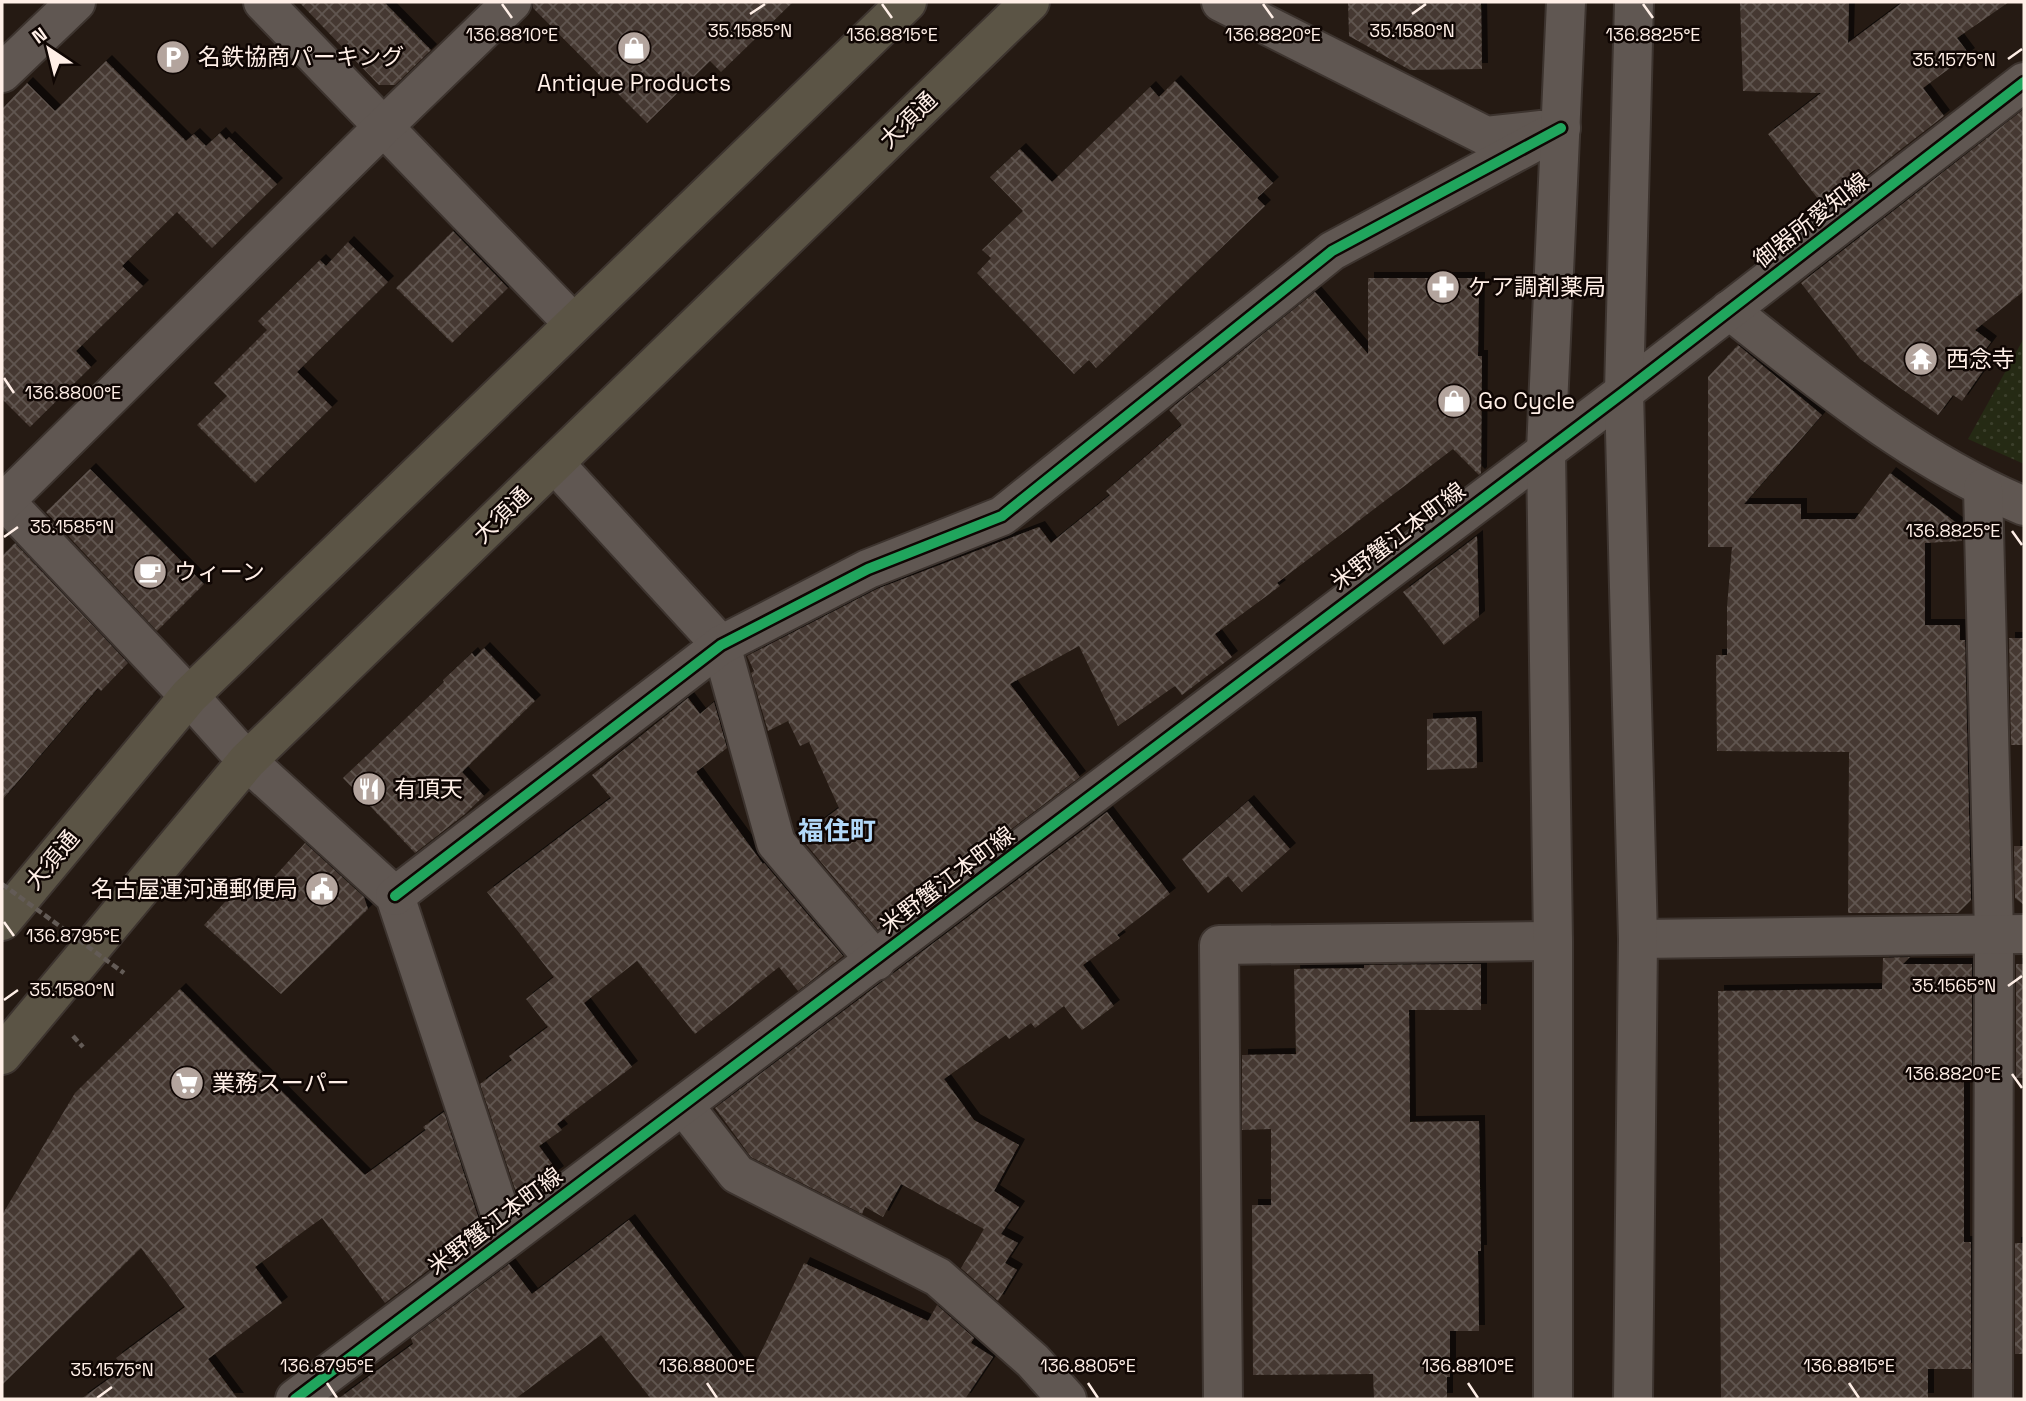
<svg xmlns="http://www.w3.org/2000/svg" width="2026" height="1401" font-family="'Space Grotesk','Noto Sans JP',sans-serif">
	<style>
		.grass { fill: url(#grass-dots) }
		.building { fill: url(#building-cross-hatch); filter: url(#shadow) }
		.lines { fill: none; stroke-linecap: round; stroke-linejoin: round }
		.street-casing { stroke: #3d342f; stroke-width: 42 }
		.secondary-casing { stroke: #3d342f; stroke-width: 42 }
		.primary-casing { stroke: #3d342f; stroke-width: 42 }
		.path { stroke: #635b56; stroke-width: 4.5; stroke-dasharray: 7 3.5; stroke-linecap: butt }
		.street { stroke: #605752; stroke-width: 38 }
		.secondary { stroke: #605752; stroke-width: 38 }
		.primary { stroke: #5b5445; stroke-width: 38 }
		.path-bridge { stroke: #635b56; stroke-width: 4.5; stroke-dasharray: 7 3.5; stroke-linecap: butt }
		.cycleway-casing { stroke: #0f0603; stroke-width: 15 }
		.cycleway { stroke: #20a55d; stroke-width: 10 }
		.ticks { fill: none; stroke: #ffefe7; stroke-width: 2.5 }
		.labels { text-anchor: middle; stroke-width: 5; stroke-linejoin: round; paint-order: stroke }
		.poi-label { font-size: 23px; fill: #ffefe7; stroke: #0f0603; text-anchor: start }
		.street-label { font-size: 23px; fill: #ffefe7; stroke: #0f0603 }
		.quarter-label { font-size: 26px; font-weight: bold; fill: #b2d8f8; stroke: #0f0603 }
		.ticks-label { font-size: 18px; text-anchor: middle; fill: #ffefe7; stroke: #0f0603; stroke-width: 5; stroke-linejoin: round; paint-order: stroke }
	</style>
	<defs>
		<pattern id="grass-dots" width="8" height="8" patternUnits="userSpaceOnUse" patternTransform="scale(1.75)"><rect width="8" height="8" fill="#252a14"/><path d="M2 2h.1M6 6h.1" fill="none" stroke="#3b3f2b" stroke-width="1.8" stroke-linecap="round"/></pattern>
		<pattern id="building-cross-hatch" width="8" height="8" patternUnits="userSpaceOnUse" patternTransform="scale(1.75)"><rect width="8" height="8" fill="#453932"/><path d="M0 0l8 8M0 8l8-8" fill="none" stroke="#615650"/></pattern>
		<filter id="shadow"><feDropShadow dx="6" dy="-6" stdDeviation="0" flood-color="#0009"/></filter>
	</defs>
	<rect width="100%" height="100%" fill="#251a13"/>
	<path class="grass" d="M 2024,338 L 2024,464 L 1968,439 Z"/>
	<g class="building">
		<path d="M 299,2 L 384,2 L 431,50 L 395,85 L 379,85 Z"/>
		<path d="M 533,2 L 793,2 L 721,72 L 710,61 L 647,123 L 533,8 Z"/>
		<path d="M 1348,2 L 1481,2 L 1482,69 L 1410,70 L 1349,36 Z"/>
		<path d="M 1740,2 L 1849,2 L 1848,43 L 1903,2 L 2009,2 L 1957,38 L 1969,54 L 1923,88 L 1944,116 L 1825,208 L 1768,134 L 1821,93 L 1743,91 Z"/>
		<path d="M 106,61 L 186,141 L 194,134 L 206,146 L 220,133 L 226,140 L 229,137 L 277,184 L 212,248 L 177,212 L 122,266 L 143,286 L 76,351 L 91,367 L 30,427 L 2,399 L 2,109 L 27,83 L 55,111 Z"/>
		<path d="M 1175,81 L 1273,183 L 1257,198 L 1265,206 L 1096,368 L 1089,360 L 1074,374 L 977,273 L 991,258 L 982,250 L 1023,211 L 990,177 L 1020,149 L 1052,182 L 1150,87 L 1159,97 Z"/>
		<path d="M 2024,109 L 2024,291 L 1975,330 L 1991,342 L 1976,362 L 1985,368 L 1962,401 L 1953,395 L 1938,415 L 1860,359 L 1801,283 Z"/>
		<path d="M 453,231 L 508,288 L 452,343 L 396,288 Z"/>
		<path d="M 348,242 L 388,282 L 297,372 L 332,407 L 255,483 L 197,425 L 227,396 L 214,383 L 267,330 L 258,321 L 320,260 L 326,266 Z"/>
		<path d="M 1368,278 L 1479,278 L 1478,356 L 1482,356 L 1481,473 L 1479,475 L 1453,449 L 1277,583 L 1280,586 L 1215,634 L 1232,657 L 1182,695 L 1175,686 L 1118,726 L 1079,646 L 1010,684 L 1080,777 L 878,930 L 800,837 L 839,808 L 809,742 L 800,746 L 788,721 L 768,731 L 751,673 L 754,671 L 747,656 L 877,589 L 1039,527 L 1051,543 L 1110,495 L 1106,491 L 1182,425 L 1169,410 L 1315,292 L 1368,354 Z"/>
		<path d="M 1738,345 L 1822,415 L 1744,504 L 1801,504 L 1801,519 L 1855,519 L 1890,473 L 1962,527 L 1962,541 L 1925,543 L 1925,625 L 1960,625 L 1960,640 L 1965,640 L 1971,900 L 1958,913 L 1848,913 L 1849,752 L 1717,751 L 1716,655 L 1727,655 L 1727,607 L 1732,547 L 1708,547 L 1708,377 Z"/>
		<path d="M 90,469 L 204,584 L 157,631 L 46,512 Z"/>
		<path d="M 1477,536 L 1479,617 L 1444,645 L 1403,592 Z"/>
		<path d="M 15,543 L 128,663 L 101,691 L 98,688 L 2,800 L 2,556 Z"/>
		<path d="M 2009,638 L 2024,638 L 2024,745 L 2011,745 Z"/>
		<path d="M 484,648 L 535,701 L 462,772 L 484,796 L 465,814 L 415,853 L 343,778 L 444,682 L 443,680 L 472,653 L 475,657 Z"/>
		<path d="M 688,698 L 700,714 L 714,702 L 727,748 L 696,772 L 763,864 L 764,863 L 843,956 L 798,991 L 779,967 L 695,1034 L 637,961 L 584,1003 L 632,1067 L 557,1124 L 562,1130 L 539,1146 L 558,1172 L 519,1201 L 480,1084 L 512,1060 L 509,1056 L 548,1027 L 526,999 L 554,977 L 487,892 L 611,798 L 592,775 Z"/>
		<path d="M 1476,717 L 1477,768 L 1427,770 L 1427,719 Z"/>
		<path d="M 1248,801 L 1290,849 L 1242,892 L 1228,876 L 1208,893 L 1182,859 Z"/>
		<path d="M 1107,812 L 1170,894 L 1117,935 L 1120,938 L 1083,965 L 1114,1006 L 1082,1030 L 1064,1006 L 1035,1028 L 1031,1023 L 1009,1039 L 1006,1035 L 944,1079 L 974,1120 L 1019,1145 L 994,1191 L 1019,1207 L 1001,1234 L 1018,1243 L 1005,1263 L 1017,1270 L 998,1301 L 961,1268 L 984,1229 L 901,1184 L 883,1217 L 865,1207 L 862,1214 L 751,1157 L 715,1108 Z"/>
		<path d="M 305,843 L 364,897 L 368,909 L 281,994 L 204,925 L 243,882 L 258,895 Z"/>
		<path d="M 2014,846 L 2024,846 L 2024,905 L 2015,898 Z"/>
		<path d="M 1910,957 L 1903,964 L 1972,964 L 1972,1078 L 1964,1078 L 1964,1242 L 1971,1242 L 1971,1369 L 1928,1369 L 1928,1399 L 1721,1399 L 1718,991 L 1882,989 L 1883,958 Z"/>
		<path d="M 1481,964 L 1481,1010 L 1409,1010 L 1410,1122 L 1479,1121 L 1481,1251 L 1478,1251 L 1479,1331 L 1450,1331 L 1450,1377 L 1447,1377 L 1447,1399 L 1374,1399 L 1373,1374 L 1253,1375 L 1252,1205 L 1271,1205 L 1271,1129 L 1242,1130 L 1242,1055 L 1296,1054 L 1294,969 L 1364,968 L 1364,965 Z"/>
		<rect x="2016" y="964" width="8" height="114"/>
		<path d="M 180,989 L 365,1175 L 426,1130 L 423,1127 L 444,1112 L 482,1229 L 385,1303 L 322,1218 L 255,1267 L 282,1303 L 208,1359 L 238,1399 L 81,1399 L 124,1368 L 116,1358 L 185,1307 L 141,1248 L 2,1385 L 2,1215 L 75,1093 Z"/>
		<path d="M 629,1220 L 749,1377 L 804,1263 L 928,1321 L 937,1305 L 974,1338 L 971,1343 L 993,1357 L 965,1399 L 651,1399 L 601,1335 L 515,1399 L 338,1399 L 413,1344 L 411,1338 L 509,1264 L 532,1294 Z"/>
		<rect x="2015" y="1243" width="9" height="111"/>
	</g>
	<g class="lines">
		<g class="street-casing">
			<g id="street">
				<path d="M 263,2 L 573,323"/>
				<path d="M 1221,2 L 1486,136 L 1541,130"/>
				<path d="M 2,73 L 76,2"/>
				<path d="M 1729,310 C 1822,383 1914,460 2024,506"/>
				<path d="M 555,464 L 721,645 L 776,843 L 876,961"/>
				<path d="M 1983,488 L 1994,934 L 1993,1399"/>
				<path d="M 2,498 L 189,696 L 247,761 L 395,896 L 508,1237"/>
				<path d="M 2,504 L 384,126 L 512,2"/>
				<path d="M 395,896 L 721,645 L 868,569 L 1002,516 L 1332,251 L 1561,128"/>
				<path d="M 1638,939 L 2024,934"/>
				<path d="M 684,1106 L 737,1174 L 938,1277 L 1033,1361 L 1067,1399"/>
				<path d="M 295,1399 L 1624,392 L 2024,82"/>
				<path d="M 1223,1399 L 1219,945 L 1553,941"/>
			</g>
		</g>
		<g class="secondary-casing">
			<g id="secondary">
				<path d="M 1553,1399 L 1553,941 L 1546,451 L 1566,2"/>
				<path d="M 1633,1399 L 1638,939 L 1624,392 L 1634,2"/>
			</g>
		</g>
		<g class="primary-casing">
			<g id="primary">
				<path d="M 2,921 L 189,696 L 907,2"/>
				<path d="M 2,1055 L 247,761 L 1030,2"/>
			</g>
		</g>
		<path class="path" d="M 73,1036 L 83,1047"/>
		<use href="#street" class="street"/>
		<use href="#secondary" class="secondary"/>
		<use href="#primary" class="primary"/>
		<path class="path-bridge" d="M 2,884 L 124,973"/>
		<g class="cycleway-casing">
			<g id="cycleway">
				<path d="M 395,896 L 721,645 L 868,569 L 1002,516 L 1332,251 L 1561,128"/>
				<path d="M 295,1399 L 1624,392 L 2024,82"/>
			</g>
		</g>
		<use href="#cycleway" class="cycleway"/>
	</g>
	<path class="ticks" d="M 502,4 L 512,18M 882,4 L 892,18M 1263,4 L 1273,18M 1643,4 L 1653,18M 750,14 L 765,4M 1412,14 L 1426,4M 2008,59 L 2022,49M 4,378 L 14,393M 2012,531 L 2022,545M 4,537 L 18,527M 4,922 L 14,936M 2008,986 L 2022,976M 4,1000 L 18,990M 2012,1074 L 2022,1088M 327,1383 L 337,1398M 707,1383 L 717,1398M 1088,1383 L 1098,1398M 1468,1383 L 1478,1398M 1849,1383 L 1859,1398M 97,1398 L 112,1387"/>
	<defs>
		<g id="shop-disc" transform="scale(1.75)"><circle r="9.5" fill="#b3a49d" stroke="#0f0603"/><path d="M-5-2.5h2.3a2.7 3.5 0 0 1 5.4 0H5L5.5 6h-11ZM-1.5-2.5h3a1.5 2.3 0 0 0-3 0Z" fill="#fff"/></g>
		<g id="parking-disc" transform="scale(1.75)"><circle r="9.5" fill="#b3a49d" stroke="#0f0603"/><path d="M-3.5-5.5H1a3.5 3.5 0 0 1 0 7H-1V5.5H-3.5ZM-1-3.4V-.6H.8a1.4 1.4 0 0 0 0-2.8Z" fill="#fff"/></g>
		<g id="pharmacy-disc" transform="scale(1.75)"><circle r="9.5" fill="#b3a49d" stroke="#0f0603"/><path d="M-2-6h4v4h4v4h-4v4h-4v-4h-4v-4h4Z" fill="#fff"/></g>
		<g id="temple-disc" transform="scale(1.75)"><circle r="9.5" fill="#b3a49d" stroke="#0f0603"/><path d="M0-6L5-2H3V0L6.5 2.5H4V6H1.5V3h-3V6H-4V2.5H-6.5L-3 0V-2H-5Z" fill="#fff"/></g>
		<g id="cafe-disc" transform="scale(1.75)"><circle r="9.5" fill="#b3a49d" stroke="#0f0603"/><path d="M-5.5-4.5H6V0H3Q3 3.5 0 3.5H-2.5Q-5.5 3.5-5.5 0ZM3-3.2v2h1.7v-2ZM-6 4.5H4V6H-6Z" fill="#fff"/></g>
		<g id="restaurant-disc" transform="scale(1.75)"><circle r="9.5" fill="#b3a49d" stroke="#0f0603"/><path d="M-5-6h1v4h1v-4h1v4h1v-4h1v5L-1.5 .5V6h-2V.5L-5-1ZM5-6V6H3V1.5H1.5Q1.5-4 5-6Z" fill="#fff"/></g>
		<g id="civic-disc" transform="scale(1.75)"><circle r="9.5" fill="#b3a49d" stroke="#0f0603"/><path d="M-.6-6.5H3V-4.5H.6V-3L4-1V1h2V6H-6V1h2V-1L-.6-3ZM-1.2 2.5V6h2.4V2.5Z" fill="#fff"/></g>
		<g id="supermarket-disc" transform="scale(1.75)"><circle r="9.5" fill="#b3a49d" stroke="#0f0603"/><path d="M-6-5.5h2.5l.6 2H6L4.5 2H-2.5L-4.4-4H-6ZM-1.5 3.2a1.3 1.3 0 1 0 .1 0ZM3 3.2a1.3 1.3 0 1 0 .1 0Z" fill="#fff"/></g>
	</defs>
	<g fill-rule="evenodd">
		<use href="#shop-disc" x="634" y="48"/>
		<use href="#parking-disc" x="173" y="57"/>
		<use href="#pharmacy-disc" x="1443" y="287"/>
		<use href="#temple-disc" x="1921" y="359"/>
		<use href="#shop-disc" x="1454" y="401"/>
		<use href="#cafe-disc" x="150" y="572"/>
		<use href="#restaurant-disc" x="369" y="789"/>
		<use href="#civic-disc" x="322" y="889"/>
		<use href="#supermarket-disc" x="187" y="1083"/>
	</g>
	<g class="labels">
		<g class="poi-label">
			<text x="198" y="65">名鉄協商パーキング</text>
			<text x="634" y="91" text-anchor="middle">Antique Products</text>
			<text x="1468" y="295">ケア調剤薬局</text>
			<text x="1946" y="367">西念寺</text>
			<text x="1478" y="409">Go Cycle</text>
			<text x="174" y="580">ウィーン</text>
			<text x="394" y="797">有頂天</text>
			<text x="298" y="897" text-anchor="end">名古屋運河通郵便局</text>
			<text x="212" y="1091">業務スーパー</text>
		</g>
		<g class="street-label">
			<text transform="translate(908 120) rotate(-44)" y="8">大須通</text>
			<text transform="translate(1811 220) rotate(-38)" y="8">御器所愛知線</text>
			<text transform="translate(502 515) rotate(-44)" y="8">大須通</text>
			<text transform="translate(1398 536) rotate(-37)" y="8">米野蟹江本町線</text>
			<text transform="translate(52 860) rotate(-50)" y="8">大須通</text>
			<text transform="translate(947 880) rotate(-37)" y="8">米野蟹江本町線</text>
			<text transform="translate(495 1221) rotate(-37)" y="8">米野蟹江本町線</text>
		</g>
		<g class="quarter-label">
			<text x="837" y="840">福住町</text>
		</g>
	</g>
	<g class="ticks-label">
		<text x="750" y="37">35.1585°N</text>
		<text x="1412" y="37">35.1580°N</text>
		<text x="512" y="41">136.8810°E</text>
		<text x="892" y="41">136.8815°E</text>
		<text x="1273" y="41">136.8820°E</text>
		<text x="1653" y="41">136.8825°E</text>
		<text x="1954" y="66">35.1575°N</text>
		<text x="73" y="399">136.8800°E</text>
		<text x="72" y="533">35.1585°N</text>
		<text x="1953" y="537">136.8825°E</text>
		<text x="73" y="942">136.8795°E</text>
		<text x="1954" y="992">35.1565°N</text>
		<text x="72" y="996">35.1580°N</text>
		<text x="1953" y="1080">136.8820°E</text>
		<text x="327" y="1372">136.8795°E</text>
		<text x="707" y="1372">136.8800°E</text>
		<text x="1088" y="1372">136.8805°E</text>
		<text x="1468" y="1372">136.8810°E</text>
		<text x="1849" y="1372">136.8815°E</text>
		<text x="112" y="1376">35.1575°N</text>
	</g>
	<rect width="2026" height="1401" fill="none" stroke="#ffefe7" stroke-width="7"/>
	<g transform="translate(49 49) rotate(325)" stroke="#0f0603" stroke-width="5" paint-order="stroke">
	<path d="M0-5L12 26L0 18L-12 26Z" fill="#ffefe7"/>
	<text y="-10" font-size="19" font-weight="bold" text-anchor="middle" fill="#ffefe7">N</text>
	</g>
</svg>
